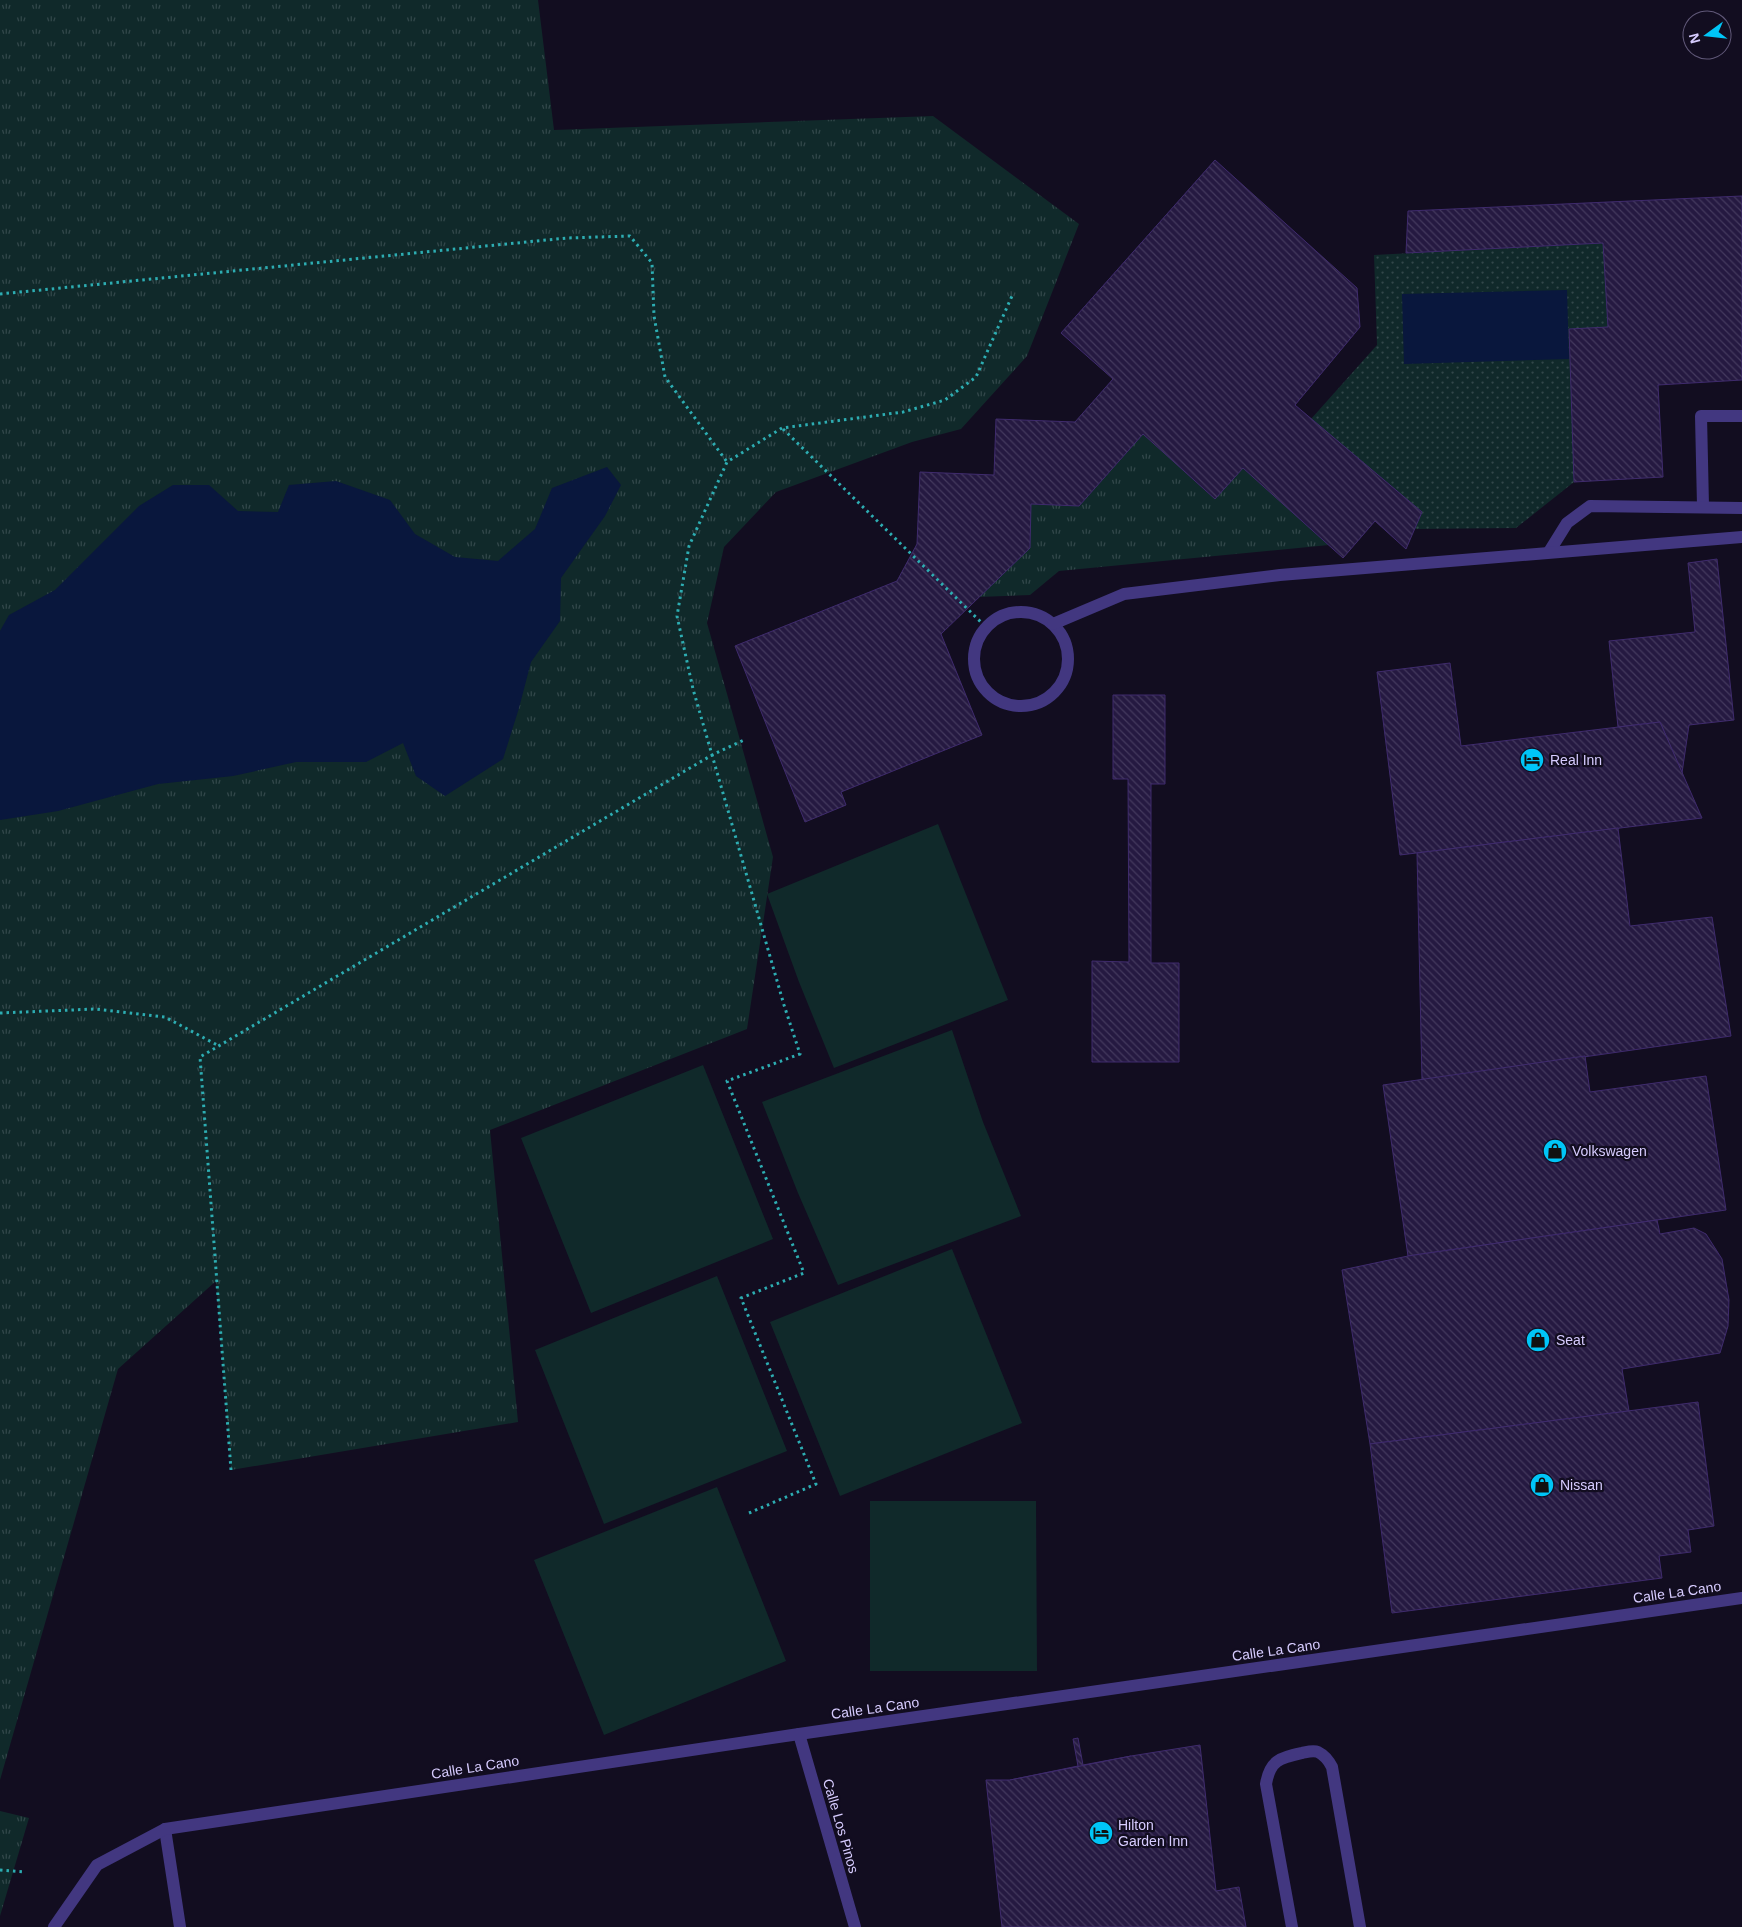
<svg xmlns="http://www.w3.org/2000/svg" width="1742" height="1927" font-family="Arial,sans-serif">
	<style>
		.grass { fill: url(#grass-tufts) }
		.park { fill: url(#park-dots) }
		.pitch { fill: #10292a }
		.water { fill: #09173d }
		.building { fill: url(#building-back-hatch); stroke: #3f2b6d }
		.lines { fill: none; stroke-linecap: round; stroke-linejoin: round }
		.path { stroke: #2dadb2; stroke-width: 3; stroke-dasharray: 2.5 4; stroke-linecap: butt }
		.lane { stroke: #423780; stroke-width: 12 }
		.street { stroke: #423780; stroke-width: 12 }
		.labels { text-anchor: middle; stroke-width: 4.5; stroke-linejoin: round; paint-order: stroke }
		.poi-label { font-size: 14px; fill: #d7ccff; stroke: #120d20; text-anchor: start }
		.street-label { font-size: 14px; fill: #d7ccff; stroke: #120d20 }
	</style>
	<defs>
		<pattern id="grass-tufts" width="24" height="20" patternUnits="userSpaceOnUse" patternTransform="scale(1.25)"><rect width="24" height="20" fill="#10292a"/><path d="M3 7l-1-3M5 7V3M7 7l1-3M15 17l-1-3M17 17v-4M19 17l1-3" fill="none" stroke="#32474a"/></pattern>
		<pattern id="park-dots" width="8" height="8" patternUnits="userSpaceOnUse" patternTransform="scale(1.25)"><rect width="8" height="8" fill="#10292a"/><path d="M2 2h.1M6 6h.1" fill="none" stroke="#32474a" stroke-width="1.8" stroke-linecap="round"/></pattern>
		<pattern id="building-back-hatch" width="6" height="6" patternUnits="userSpaceOnUse" patternTransform="scale(1.25)"><rect width="6" height="6" fill="#251941"/><path d="M-1 5l2 2M0 0l6 6M5-1l2 2" fill="none" stroke="#44395e"/></pattern>
	</defs>
	<rect width="100%" height="100%" fill="#120d20"/>
	<g class="grass">
		<path d="M 0,0 L 538,0 L 554,130 L 933,116 L 1079,224 L 1027,356 L 961,429 L 912,442 L 776,492 L 724,547 L 707,623 L 773,857 L 747,1029 L 490,1130 L 518,1422 L 231,1470 L 216,1281 L 118,1369 L 0,1780 Z"/>
		<path d="M 1143,434 L 1215,499 L 1243,468 L 1329,545 L 1059,571 L 1030,595 L 978,597 L 1029,548 L 1031,504 L 1079,506 Z"/>
		<path d="M 0,1811 L 29,1818 L 0,1916 Z"/>
	</g>
	<path class="park" d="M 1603,243 L 1608,327 L 1569,330 L 1574,482 L 1516,528 L 1415,529 L 1422,512 L 1311,419 L 1377,345 L 1374,255 Z"/>
	<g class="pitch">
		<path d="M 938,824 L 1008,1000 L 834,1068 L 799,982 L 767,894 Z"/>
		<path d="M 952,1030 L 983,1122 L 1021,1216 L 838,1285 L 798,1193 L 762,1102 Z"/>
		<path d="M 703,1065 L 773,1239 L 591,1313 L 521,1138 Z"/>
		<path d="M 952,1249 L 1022,1423 L 840,1496 L 770,1322 Z"/>
		<path d="M 717,1276 L 787,1451 L 604,1524 L 535,1350 Z"/>
		<path d="M 717,1487 L 786,1661 L 604,1735 L 534,1560 Z"/>
		<path d="M 870,1501 L 1036,1501 L 1037,1671 L 870,1671 Z"/>
	</g>
	<g class="water">
		<path d="M 1567,290 L 1569,359 L 1404,364 L 1402,294 Z"/>
		<path d="M 607,467 L 621,485 L 605,516 L 561,578 L 560,621 L 531,662 L 519,708 L 503,759 L 445,796 L 416,776 L 403,743 L 366,762 L 296,762 L 233,776 L 158,784 L 58,811 L 0,820 L 0,631 L 9,615 L 55,590 L 139,506 L 173,485 L 209,485 L 238,511 L 278,512 L 289,485 L 336,481 L 390,500 L 415,534 L 455,557 L 498,561 L 535,529 L 552,488 Z"/>
	</g>
	<g class="building">
		<path d="M 1215,160 L 1357,288 L 1360,327 L 1295,405 L 1422,512 L 1406,549 L 1375,521 L 1343,558 L 1243,468 L 1215,499 L 1143,434 L 1079,506 L 1031,504 L 1030,548 L 941,634 L 982,735 L 841,792 L 846,805 L 805,822 L 735,646 L 897,581 L 917,544 L 920,472 L 994,475 L 996,419 L 1075,422 L 1113,379 L 1061,333 Z"/>
		<path d="M 1742,196 L 1742,380 L 1658,385 L 1663,477 L 1574,482 L 1569,329 L 1608,327 L 1603,243 L 1406,253 L 1408,211 Z"/>
		<path d="M 1717,559 L 1734,720 L 1689,725 L 1682,773 L 1660,722 L 1618,727 L 1609,641 L 1695,632 L 1688,563 Z"/>
		<path d="M 1450,663 L 1461,746 L 1660,722 L 1702,818 L 1400,855 L 1377,672 Z"/>
		<path d="M 1113,695 L 1165,695 L 1165,784 L 1151,784 L 1151,963 L 1179,963 L 1179,1062 L 1092,1062 L 1092,961 L 1129,962 L 1128,779 L 1113,779 Z"/>
		<path d="M 1618,828 L 1630,926 L 1712,917 L 1731,1036 L 1422,1080 L 1417,853 Z"/>
		<path d="M 1585,1056 L 1590,1092 L 1706,1076 L 1726,1210 L 1408,1256 L 1383,1085 Z"/>
		<path d="M 1657,1220 L 1660,1234 L 1694,1228 L 1706,1234 L 1722,1259 L 1729,1300 L 1728,1326 L 1720,1353 L 1622,1369 L 1629,1411 L 1370,1444 L 1342,1270 L 1408,1256 Z"/>
		<path d="M 1698,1402 L 1714,1526 L 1688,1530 L 1691,1552 L 1659,1556 L 1662,1578 L 1392,1613 L 1370,1444 Z"/>
		<path d="M 1078,1738 L 1083,1765 L 1131,1756 L 1154,1873 L 1129,1878 L 1138,1927 L 1037,1927 L 1031,1895 L 1050,1891 L 1042,1851 L 1024,1854 L 1010,1780 L 1078,1766 L 1073,1739 Z"/>
		<path d="M 1200,1745 L 1216,1891 L 1239,1887 L 1246,1927 L 1002,1927 L 986,1780 L 1010,1780 L 1131,1756 Z"/>
	</g>
	<g class="lines">
		<g class="path">
			<path d="M 0,294 L 567,238 L 630,236 L 652,263 L 654,316 L 665,377 L 727,462"/>
			<path d="M 783,429 L 986,627"/>
			<path d="M 0,1013 L 95,1009 L 165,1017 L 219,1046"/>
			<path d="M 231,1470 L 200,1057 L 712,755 L 746,739"/>
			<path d="M 749,1513 L 816,1484 L 741,1298 L 804,1273 L 727,1081 L 800,1054 L 784,1005 L 693,689 L 677,616 L 689,546 L 727,462 L 782,428 L 903,412 L 945,400 L 976,377 L 1012,296"/>
			<path d="M 0,1870 L 24,1872"/>
		</g>
		<g class="lane">
			<path d="M 1703,506 L 1701,416 L 1742,416"/>
			<path d="M 1549,552 L 1567,523 L 1590,506 L 1742,508"/>
			<circle cx="1021" cy="659" r="47"/>
			<path d="M 1053,624 L 1124,594 L 1280,575 L 1742,537"/>
			<path d="M 1292,1927 L 1266,1784 C 1270,1760 1280,1758 1302,1753 C 1307,1752 1313,1750 1318,1752 C 1324,1755 1329,1761 1332,1767 L 1360,1927"/>
		</g>
		<g class="street">
			<path d="M 799,1734 L 855,1927"/>
			<path d="M 165,1829 L 180,1927"/>
			<path d="M 54,1927 L 97,1865 L 165,1829 L 799,1734 L 1742,1598"/>
		</g>
	</g>
	<defs>
		<g id="hotel-disc" transform="scale(1.25)"><circle r="9.5" fill="#00c5f7" stroke="#120d20"/><path d="M-6-4.5h1.5V1H6V5H4.5V3h-9V5H-6ZM-4 0a1.8 1.8 0 1 1 3.6 0ZM.5 0V-2.5h3Q6-2.5 6 0Z" fill="#111"/></g>
		<g id="shop-disc" transform="scale(1.25)"><circle r="9.5" fill="#00c5f7" stroke="#120d20"/><path d="M-5-2.5h2.3a2.7 3.5 0 0 1 5.4 0H5L5.5 6h-11ZM-1.5-2.5h3a1.5 2.3 0 0 0-3 0Z" fill="#111"/></g>
	</defs>
	<g fill-rule="evenodd">
		<use href="#hotel-disc" x="1532" y="760"/>
		<use href="#shop-disc" x="1555" y="1151"/>
		<use href="#shop-disc" x="1538" y="1340"/>
		<use href="#shop-disc" x="1542" y="1485"/>
		<use href="#hotel-disc" x="1101" y="1833"/>
	</g>
	<g class="labels">
		<g class="poi-label">
			<text x="1550" y="765">Real Inn</text>
			<text x="1572" y="1156">Volkswagen</text>
			<text x="1556" y="1345">Seat</text>
			<text x="1560" y="1490">Nissan</text>
			<text x="1118" y="1830">Hilton<tspan x="1118" dy="16">Garden Inn</tspan></text>
		</g>
		<g class="street-label">
			<text transform="translate(1677 1592) rotate(-8)" y="5">Calle La Cano</text>
			<text transform="translate(1276 1650) rotate(-8)" y="5">Calle La Cano</text>
			<text transform="translate(875 1708) rotate(-8)" y="5">Calle La Cano</text>
			<text transform="translate(475 1767) rotate(-9)" y="5">Calle La Cano</text>
			<text transform="translate(841 1826) rotate(74)" y="5">Calle Los Pinos</text>
		</g>
	</g>
	<g transform="translate(1707 35) rotate(255)"><circle r="24" fill="#120d20" stroke="#615979"/>
	<path d="M0-4L9 19L0 12L-9 19Z" fill="#00c5f7"/>
	<text y="-8" font-size="14" font-weight="bold" text-anchor="middle" fill="#d7ccff">N</text>
	</g>
</svg>
